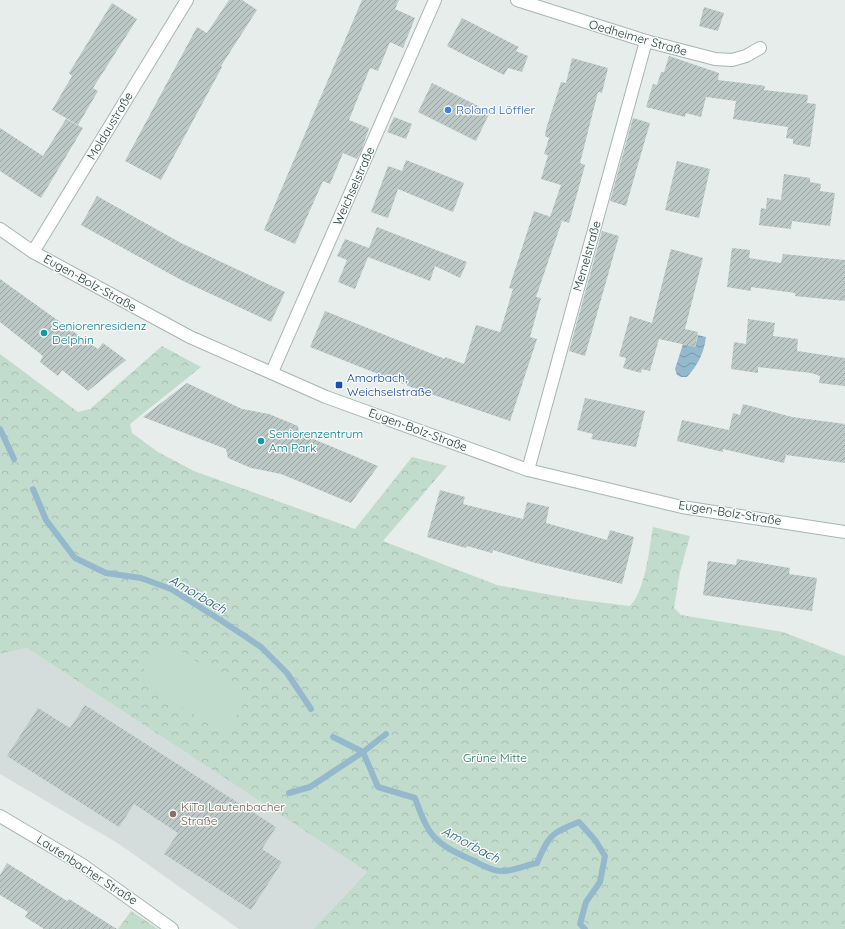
<svg xmlns="http://www.w3.org/2000/svg" width="845" height="929" font-family="Quicksand,sans-serif">
	<style>
		.built { fill: #d4dddb }
		.park { fill: url(#park-crowns) }
		.pitch { fill: #c1dccd }
		.water { fill: url(#water-waves) }
		.lines { fill: none; stroke-linecap: round; stroke-linejoin: round }
		.stream { stroke: #94b9cd; stroke-width: 6 }
		.building { fill: url(#building-hatch) }
		.minor-casing { stroke: #a9b5b3; stroke-width: 14 }
		.minor { stroke: #fff; stroke-width: 12 }
		.shop-dot { fill: #3f7fe0; stroke: #f6faf9; stroke-width: 1.5 }
		.culture-dot { fill: #0f9aa8; stroke: #f6faf9; stroke-width: 1.5 }
		.transit-dot { fill: #1a4fb4; stroke: #f6faf9; stroke-width: 1.5 }
		.education-dot { fill: #8d6e63; stroke: #f6faf9; stroke-width: 1.5 }
		.labels { text-anchor: middle; stroke-width: 3; stroke-linejoin: round; paint-order: stroke }
		.street-label { font-size: 12px; fill: #263e3c; stroke: #f6faf9 }
		.shop-label { font-size: 12px; fill: #366cbe; stroke: #f6faf9; text-anchor: start }
		.culture-label { font-size: 12px; fill: #0d838f; stroke: #f6faf9; text-anchor: start }
		.transit-label { font-size: 12px; fill: #164399; stroke: #f6faf9; text-anchor: start }
		.park-label { font-size: 12px; fill: #347157; stroke: #f6faf9 }
		.education-label { font-size: 12px; fill: #785e54; stroke: #f6faf9; text-anchor: start }
		.water-label { font-size: 13px; font-style: italic; fill: #255975; stroke: #f6faf9 }
	</style>
	<defs>
		<pattern id="park-crowns" width="20" height="18" patternUnits="userSpaceOnUse"><rect width="20" height="18" fill="#c1dccd"/><path d="M2 6a3 3 0 1 1 6 0M12 15a3 3 0 1 1 6 0" fill="none" stroke="#a6beb1"/></pattern>
		<pattern id="water-waves" width="16" height="10" patternUnits="userSpaceOnUse"><rect width="16" height="10" fill="#94b9cd"/><path d="M0 5q4-4 8 0t8 0" fill="none" stroke="#7998a8"/></pattern>
		<pattern id="building-hatch" width="6" height="6" patternUnits="userSpaceOnUse"><rect width="6" height="6" fill="#bbc8c5"/><path d="M-1 1l2-2M0 6l6-6M5 7l2-2" fill="none" stroke="#98a4a1"/></pattern>
	</defs>
	<rect width="100%" height="100%" fill="#e6edeb"/>
	<path class="built" d="M 27,648 L 367,872 L 313,929 L 239,929 L 119,844 L 0,774 L 0,654 Z"/>
	<g class="park">
		<path d="M 162,346 L 201,367 L 130,424 L 132,433 L 158,452 L 194,471 L 355,529 L 412,457 L 447,466 L 383,541 L 497,585 L 573,599 L 630,606 C 646,589 649,549 653,527 L 690,536 L 680,572 L 674,608 L 681,615 L 783,632 L 845,656 L 845,929 L 313,929 L 367,872 L 27,648 L 0,654 L 0,354 L 78,412 L 90,409 Z"/>
		<path d="M 131,911 L 158,929 L 118,929 Z"/>
	</g>
	<path class="pitch" d="M 163,648 L 176,648 L 249,696 L 224,734 L 151,687 C 138,670 145,657 163,648 Z"/>
	<path class="water" d="M 698,335 L 706,337 C 704,353 698,365 687,377 L 681,377 L 677,375 L 675,369 L 683,344 L 695,347 Z"/>
	<g class="lines">
		<g class="stream">
			<path d="M 0,429 L 14,459"/>
			<path d="M 33,489 L 46,520 L 75,558 L 106,573 L 141,578 L 171,589 L 222,621 L 261,647 L 287,673 L 311,709"/>
			<path d="M 333,737 L 363,752 L 378,787 L 415,798 C 429,837 434,843 472,860 C 480,864 491,871 501,871 C 511,872 526,865 537,863 C 549,835 551,833 579,822 L 595,840 L 605,856 L 600,882 L 586,902 L 580,924 L 585,929"/>
			<path d="M 289,793 L 310,787 L 363,752 L 386,734"/>
		</g>
	</g>
	<g class="building">
		<path d="M 229,0 L 242,0 L 257,10 L 221,66 L 222,67 L 161,180 L 125,161 L 197,27 L 207,33 Z"/>
		<path d="M 362,0 L 399,0 L 395,9 L 415,18 L 403,48 L 390,42 L 378,71 L 370,68 L 349,120 L 369,128 L 362,149 L 357,159 L 343,153 L 330,184 L 323,181 L 295,244 L 264,230 Z"/>
		<path d="M 112,3 L 137,19 L 93,88 L 98,91 L 78,125 L 52,110 L 72,76 L 69,73 Z"/>
		<path d="M 704,7 L 724,13 L 718,31 L 699,26 Z"/>
		<path d="M 462,18 L 519,47 L 516,51 L 528,56 L 522,72 L 508,68 L 504,75 L 447,46 Z"/>
		<path d="M 669,56 L 719,73 L 718,80 L 765,86 L 764,90 L 808,95 L 807,103 L 816,104 L 810,147 L 793,144 L 793,139 L 786,138 L 788,127 L 733,119 L 736,101 L 706,97 L 701,117 L 686,113 L 685,117 L 646,107 L 653,84 L 657,85 L 661,72 L 664,72 Z"/>
		<path d="M 572,58 L 608,68 L 602,93 L 598,92 L 580,163 L 585,165 L 569,223 L 550,217 L 561,185 L 541,179 L 548,155 L 544,154 L 549,138 L 545,136 L 546,129 L 561,82 L 566,83 Z"/>
		<path d="M 432,83 L 490,112 L 476,141 L 418,112 Z"/>
		<path d="M 394,117 L 412,124 L 406,139 L 387,132 Z"/>
		<path d="M 633,118 L 650,123 L 626,206 L 610,201 Z"/>
		<path d="M 66,119 L 83,128 L 41,198 L 0,171 L 0,128 L 43,156 Z"/>
		<path d="M 406,160 L 464,183 L 453,212 L 398,189 L 388,218 L 371,212 L 388,166 L 402,171 Z"/>
		<path d="M 677,161 L 710,169 L 699,218 L 665,210 Z"/>
		<path d="M 784,174 L 810,178 L 810,182 L 821,184 L 820,191 L 835,193 L 830,226 L 792,221 L 791,229 L 759,225 L 761,208 L 766,209 L 767,198 L 781,200 Z"/>
		<path d="M 97,196 L 181,243 L 285,292 L 271,322 L 183,281 L 81,225 Z"/>
		<path d="M 534,211 L 562,221 L 536,297 L 541,298 L 530,337 L 537,339 L 510,421 L 416,389 L 310,347 L 325,311 L 445,359 L 445,357 L 464,364 L 476,325 L 500,332 L 513,289 L 509,288 Z"/>
		<path d="M 377,227 L 467,262 L 460,278 L 435,266 L 430,281 L 368,257 L 355,289 L 338,282 L 347,260 L 337,256 L 345,239 L 369,248 Z"/>
		<path d="M 602,231 L 619,236 L 585,356 L 569,351 Z"/>
		<path d="M 732,248 L 750,250 L 749,258 L 781,263 L 783,254 L 845,260 L 845,301 L 795,296 L 795,293 L 751,287 L 751,291 L 727,287 Z"/>
		<path d="M 671,249 L 703,258 L 685,329 L 698,332 L 695,347 L 659,339 L 650,371 L 642,369 L 641,373 L 623,368 L 626,358 L 619,356 L 630,316 L 652,323 Z"/>
		<path d="M 0,279 L 98,349 L 103,343 L 126,360 L 88,391 L 62,370 L 58,376 L 40,362 L 43,356 L 0,322 Z"/>
		<path d="M 748,319 L 775,323 L 773,336 L 798,339 L 797,351 L 845,358 L 845,386 L 819,383 L 820,376 L 811,373 L 758,367 L 758,373 L 731,369 L 734,342 L 746,344 Z"/>
		<path d="M 187,383 L 242,409 L 269,414 L 298,426 L 299,433 L 378,466 L 351,503 L 281,474 L 251,468 L 228,458 L 226,449 L 143,417 Z"/>
		<path d="M 585,398 L 645,411 L 636,447 L 591,439 L 593,434 L 577,430 Z"/>
		<path d="M 743,404 L 792,417 L 845,424 L 845,463 L 786,455 L 784,463 L 723,449 L 723,452 L 677,441 L 682,420 L 729,430 L 733,413 L 740,415 Z"/>
		<path d="M 440,490 L 465,497 L 463,504 L 523,519 L 527,502 L 549,507 L 546,523 L 607,540 L 610,530 L 634,537 L 622,584 L 532,562 L 493,550 L 492,553 L 467,546 L 466,548 L 427,537 Z"/>
		<path d="M 737,559 L 790,568 L 789,574 L 817,578 L 812,611 L 703,595 L 708,561 L 736,565 Z"/>
		<path d="M 85,705 L 276,827 L 262,849 L 282,862 L 251,910 L 164,854 L 178,833 L 134,804 L 119,827 L 7,756 L 38,708 L 70,728 Z"/>
		<path d="M 7,863 L 67,901 L 69,899 L 117,929 L 44,929 L 25,917 L 28,912 L 0,895 L 0,875 Z"/>
	</g>
	<g class="lines">
		<g class="minor-casing">
			<g id="minor">
				<path d="M 517,0 L 646,41 L 715,59 L 732,60 L 746,56 L 760,48"/>
				<path d="M 0,229 L 33,252 L 190,337 L 326,397 L 528,470 L 682,507 L 845,532"/>
				<path d="M 33,252 L 187,0"/>
				<path d="M 272,372 L 435,0"/>
				<path d="M 528,470 L 646,41"/>
				<path d="M 0,816 L 81,864 L 172,929"/>
			</g>
		</g>
		<use href="#minor" class="minor"/>
	</g>
	<circle class="shop-dot" cx="448" cy="110" r="4"/>
	<g class="culture-dot">
		<circle cx="44" cy="333" r="4"/>
		<circle cx="261" cy="441" r="4"/>
	</g>
	<rect class="transit-dot" x="335" y="381" width="8" height="8" rx="2"/>
	<circle class="education-dot" cx="173" cy="814" r="4"/>
	<g class="labels">
		<g class="street-label">
			<text transform="translate(638 38) rotate(16)" y="4">Oedheimer Straße</text>
			<text transform="translate(110 126) rotate(-59)" y="4">Moldaustraße</text>
			<text transform="translate(354 186) rotate(-66)" y="4">Weichselstraße</text>
			<text transform="translate(587 256) rotate(-74)" y="4">Memelstraße</text>
			<text transform="translate(90 283) rotate(29)" y="4">Eugen-Bolz-Straße</text>
			<text transform="translate(418 430) rotate(20)" y="4">Eugen-Bolz-Straße</text>
			<text transform="translate(730 513) rotate(9)" y="4">Eugen-Bolz-Straße</text>
			<text transform="translate(87 870) rotate(33)" y="4">Lautenbacher Straße</text>
		</g>
		<g class="shop-label">
			<text x="456" y="114">Roland Löffler</text>
		</g>
		<g class="culture-label">
			<text x="52" y="330">Seniorenresidenz<tspan x="52" dy="14">Delphin</tspan></text>
			<text x="269" y="438">Seniorenzentrum<tspan x="269" dy="14">Am Park</tspan></text>
		</g>
		<g class="transit-label">
			<text x="347" y="382">Amorbach,<tspan x="347" dy="14">Weichselstraße</tspan></text>
		</g>
		<g class="park-label">
			<text x="495" y="762">Grüne Mitte</text>
		</g>
		<g class="education-label">
			<text x="181" y="811">KiTa Lautenbacher<tspan x="181" dy="14">Straße</tspan></text>
		</g>
		<g class="water-label">
			<text transform="translate(198 594) rotate(30)" y="5">Amorbach</text>
			<text transform="translate(471 844) rotate(28)" y="5">Amorbach</text>
		</g>
	</g>
</svg>
